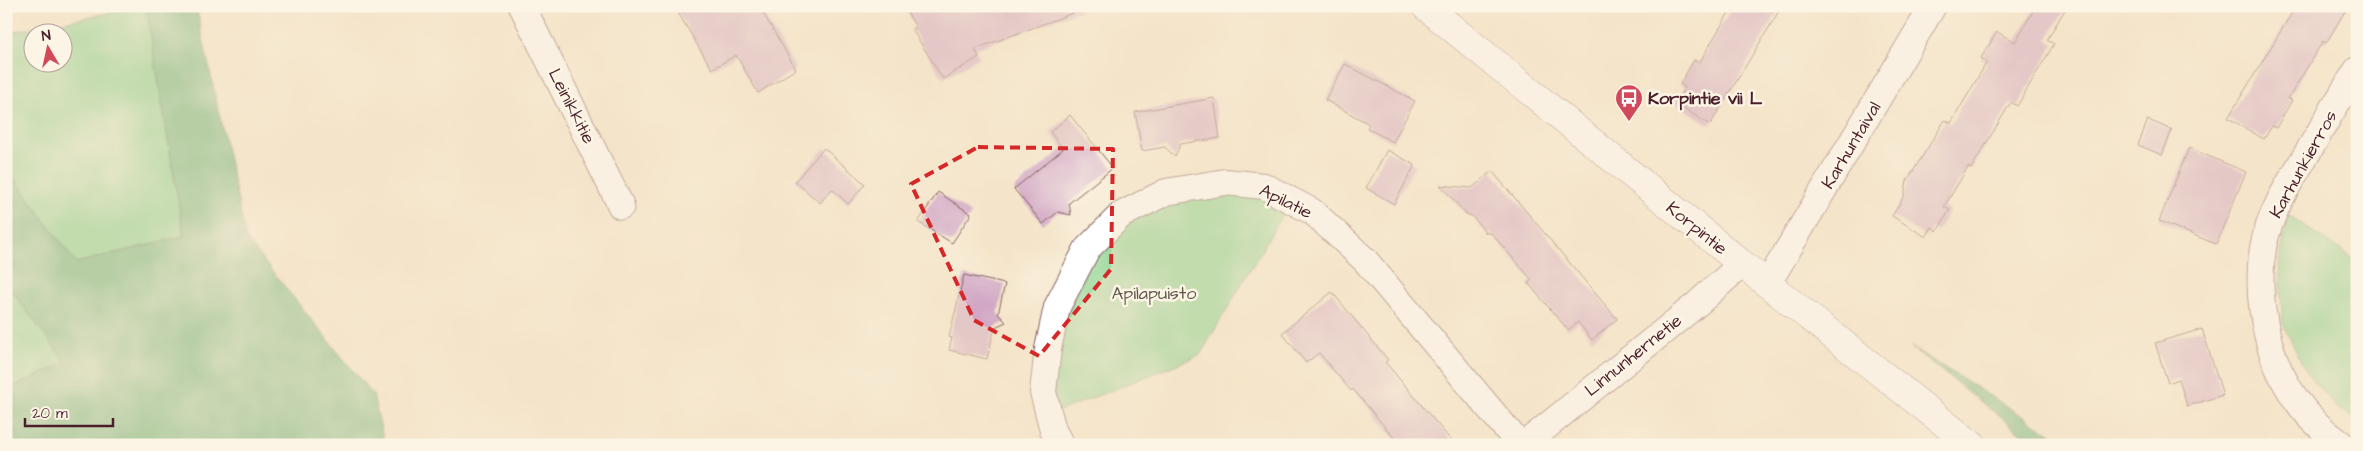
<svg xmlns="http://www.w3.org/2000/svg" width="2363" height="451" font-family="'Architects Daughter',sans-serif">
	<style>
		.green { fill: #87d28f; stroke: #68785d; fill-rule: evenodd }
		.forest { fill: #6db47a; stroke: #5c6a52 }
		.building { fill: #d1a7c5 }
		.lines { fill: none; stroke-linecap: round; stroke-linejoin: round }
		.minor-casing { stroke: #866462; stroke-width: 28 }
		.tertiary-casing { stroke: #866462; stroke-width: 29 }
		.minor { stroke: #fff; stroke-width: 26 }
		.tertiary { stroke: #fff; stroke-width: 28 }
		.marked { fill: none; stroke: #d62828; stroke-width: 4; stroke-dasharray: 10 6; stroke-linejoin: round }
		.labels { text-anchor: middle; stroke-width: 5; stroke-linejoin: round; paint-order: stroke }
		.poi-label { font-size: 18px; font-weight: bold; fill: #4a1f2b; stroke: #fcf5e5; text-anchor: start }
		.street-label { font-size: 18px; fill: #4a1f2b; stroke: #fcf5e5 }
		.park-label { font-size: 18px; fill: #5c5549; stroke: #fcf5e5 }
	</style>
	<rect width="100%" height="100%" fill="#fcf5e5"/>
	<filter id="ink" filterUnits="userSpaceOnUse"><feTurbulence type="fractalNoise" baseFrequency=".02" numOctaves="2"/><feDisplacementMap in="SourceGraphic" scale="10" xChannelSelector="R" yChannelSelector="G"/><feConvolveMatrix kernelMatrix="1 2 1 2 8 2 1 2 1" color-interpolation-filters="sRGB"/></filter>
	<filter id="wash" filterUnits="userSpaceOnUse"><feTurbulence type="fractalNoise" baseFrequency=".0096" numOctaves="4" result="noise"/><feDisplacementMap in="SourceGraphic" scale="20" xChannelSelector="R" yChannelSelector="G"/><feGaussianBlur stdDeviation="1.12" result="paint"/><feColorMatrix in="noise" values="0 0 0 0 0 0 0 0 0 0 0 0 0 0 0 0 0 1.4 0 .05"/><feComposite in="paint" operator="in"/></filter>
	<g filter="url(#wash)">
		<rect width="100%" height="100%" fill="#f4e4c9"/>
		<g class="green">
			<path d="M 146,6 L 184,236 L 76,263 L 6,167 L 6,33 ZM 32,32 L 62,32 L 62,62 L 32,62 Z"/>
			<path d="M 1224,191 L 1261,194 L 1287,207 L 1200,355 L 1057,412 L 1052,386 L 1064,320 L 1094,252 L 1126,221 L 1169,199 Z"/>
			<path d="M 2288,215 L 2357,261 L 2357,419 L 2336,407 L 2306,372 L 2283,324 L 2279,266 Z"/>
			<path d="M 6,283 L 66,363 L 6,390 Z"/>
		</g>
		<g class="forest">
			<path d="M 146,6 L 196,6 L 246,239 L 373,395 L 385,445 L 6,445 L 6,390 L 66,363 L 6,283 L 6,167 L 76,263 L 184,236 Z"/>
			<path d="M 1911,347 L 2069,445 L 2036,445 Z"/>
		</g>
		<g id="blocks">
			<g class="building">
				<path d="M 674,6 L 759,6 L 796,69 L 758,93 L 736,55 L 712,69 Z"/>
				<path d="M 903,6 L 1084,6 L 1084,9 L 975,49 L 979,57 L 943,79 L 912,29 L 916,27 Z"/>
				<path d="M 1733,6 L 1782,6 L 1710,125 L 1675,103 L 1685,87 L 1680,84 L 1694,60 L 1699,63 Z"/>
				<path d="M 2036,6 L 2067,6 L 2047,40 L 2054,44 L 2017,106 L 2011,102 L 1971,169 L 1968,167 L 1944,207 L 1950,210 L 1937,231 L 1932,227 L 1926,237 L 1892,216 L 1904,196 L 1907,181 L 1945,120 L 1951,123 L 1987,62 L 1981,58 L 1997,32 L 2015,42 Z"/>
				<path d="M 2296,6 L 2348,6 L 2326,43 L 2323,41 L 2288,99 L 2292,100 L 2276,128 L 2272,126 L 2264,139 L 2228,118 Z"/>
				<path d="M 1345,64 L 1415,101 L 1393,142 L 1367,128 L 1369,124 L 1325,100 Z"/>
				<path d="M 1214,98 L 1220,138 L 1180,144 L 1175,157 L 1165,147 L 1142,151 L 1135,112 Z"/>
				<path d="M 1070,115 L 1113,168 L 1069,203 L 1071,215 L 1058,212 L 1043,224 L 1014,189 L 1063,149 L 1050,132 Z"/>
				<path d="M 2148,120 L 2172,130 L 2162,155 L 2138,145 Z"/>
				<path d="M 824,148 L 865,184 L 848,204 L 832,189 L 820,203 L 795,181 Z"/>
				<path d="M 2189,148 L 2246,172 L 2216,244 L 2159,221 Z"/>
				<path d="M 1387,150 L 1415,165 L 1394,204 L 1366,188 Z"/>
				<path d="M 1492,171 L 1617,319 L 1592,340 L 1578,322 L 1568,330 L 1528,283 L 1532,280 L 1491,233 L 1486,233 L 1472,216 L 1466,214 L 1440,185 L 1472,188 Z"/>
				<path d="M 938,192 L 971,214 L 952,243 L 918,222 Z"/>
				<path d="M 964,275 L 1005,284 L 998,314 L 1006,322 L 995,327 L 987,359 L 949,350 L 952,338 L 949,337 Z"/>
				<path d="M 1332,292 L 1388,360 L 1385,362 L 1455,445 L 1400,445 L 1353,389 L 1351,391 L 1319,353 L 1306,363 L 1282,333 Z"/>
				<path d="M 2202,329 L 2223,395 L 2187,406 L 2179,379 L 2168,383 L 2155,343 Z"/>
			</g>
		</g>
	</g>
	<g filter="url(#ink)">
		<use href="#blocks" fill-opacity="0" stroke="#866462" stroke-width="1"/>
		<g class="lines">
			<g class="minor-casing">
				<g id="minor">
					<path d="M 522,6 L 621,206"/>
					<path d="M 1768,283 L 1933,6"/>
					<path d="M 1061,445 L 1053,430 L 1043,392 L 1048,349 L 1057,307 L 1087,249 L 1121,215 L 1166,192 L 1225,182 L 1264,186 L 1313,212 L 1365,260 L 1520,445"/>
					<path d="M 1524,445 L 1697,304 L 1742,264"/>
					<path d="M 2343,445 C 2306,420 2281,385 2269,342 C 2261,312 2258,279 2263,248 C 2269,214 2290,181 2308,152 C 2324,124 2340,97 2357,70"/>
				</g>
			</g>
			<g class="tertiary-casing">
				<path id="tertiary" d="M 1425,6 L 1742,264 L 1972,445"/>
			</g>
			<use href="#minor" class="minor"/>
			<use href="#tertiary" class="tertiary"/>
		</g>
	</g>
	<path d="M0 0H2363V451H0ZM 978,147 L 1113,149 L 1111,269 L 1039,356 L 974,320 L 911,184 Z" fill="#f4e4c9" fill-opacity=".55" fill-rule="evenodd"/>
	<path class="marked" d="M 978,147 L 1113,149 L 1111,269 L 1039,356 L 974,320 L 911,184 Z"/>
	<defs>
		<g id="bus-pin" transform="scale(1.4375)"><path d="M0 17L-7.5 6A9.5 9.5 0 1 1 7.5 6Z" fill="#d1495b" stroke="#fcf5e5"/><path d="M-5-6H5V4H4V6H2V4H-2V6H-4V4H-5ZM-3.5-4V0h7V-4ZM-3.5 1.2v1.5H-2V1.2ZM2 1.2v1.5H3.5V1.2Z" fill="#fff"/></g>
	</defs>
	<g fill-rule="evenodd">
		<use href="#bus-pin" x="1629" y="98"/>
	</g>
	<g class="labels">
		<g class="poi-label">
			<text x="1648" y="104">Korpintie vii L</text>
		</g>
		<g class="street-label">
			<text transform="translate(572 106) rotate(63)" y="6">Leinikkitie</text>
			<text transform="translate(1851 145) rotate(-59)" y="6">Karhuntaival</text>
			<text transform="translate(2303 164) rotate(-61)" y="6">Karhunkierros</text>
			<text transform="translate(1286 201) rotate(26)" y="6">Apilatie</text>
			<text transform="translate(1697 228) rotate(39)" y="6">Korpintie</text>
			<text transform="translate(1633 355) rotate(-39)" y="6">Linnunhernetie</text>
		</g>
		<g class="park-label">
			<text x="1154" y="299">Apilapuisto</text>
		</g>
	</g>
	<rect width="2363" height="451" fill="none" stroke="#fcf5e5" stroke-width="25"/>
	<g transform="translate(48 48) rotate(351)"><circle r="24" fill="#fcf5e5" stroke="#b59f9b"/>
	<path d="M0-4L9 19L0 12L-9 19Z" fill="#d1495b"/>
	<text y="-8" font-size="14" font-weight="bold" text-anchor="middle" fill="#4a1f2b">N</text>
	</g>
	<path d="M25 418v8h88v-8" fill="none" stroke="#4a1f2b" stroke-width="2.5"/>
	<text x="32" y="418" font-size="15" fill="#4a1f2b" stroke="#fcf5e5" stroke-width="4" paint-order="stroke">20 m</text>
</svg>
